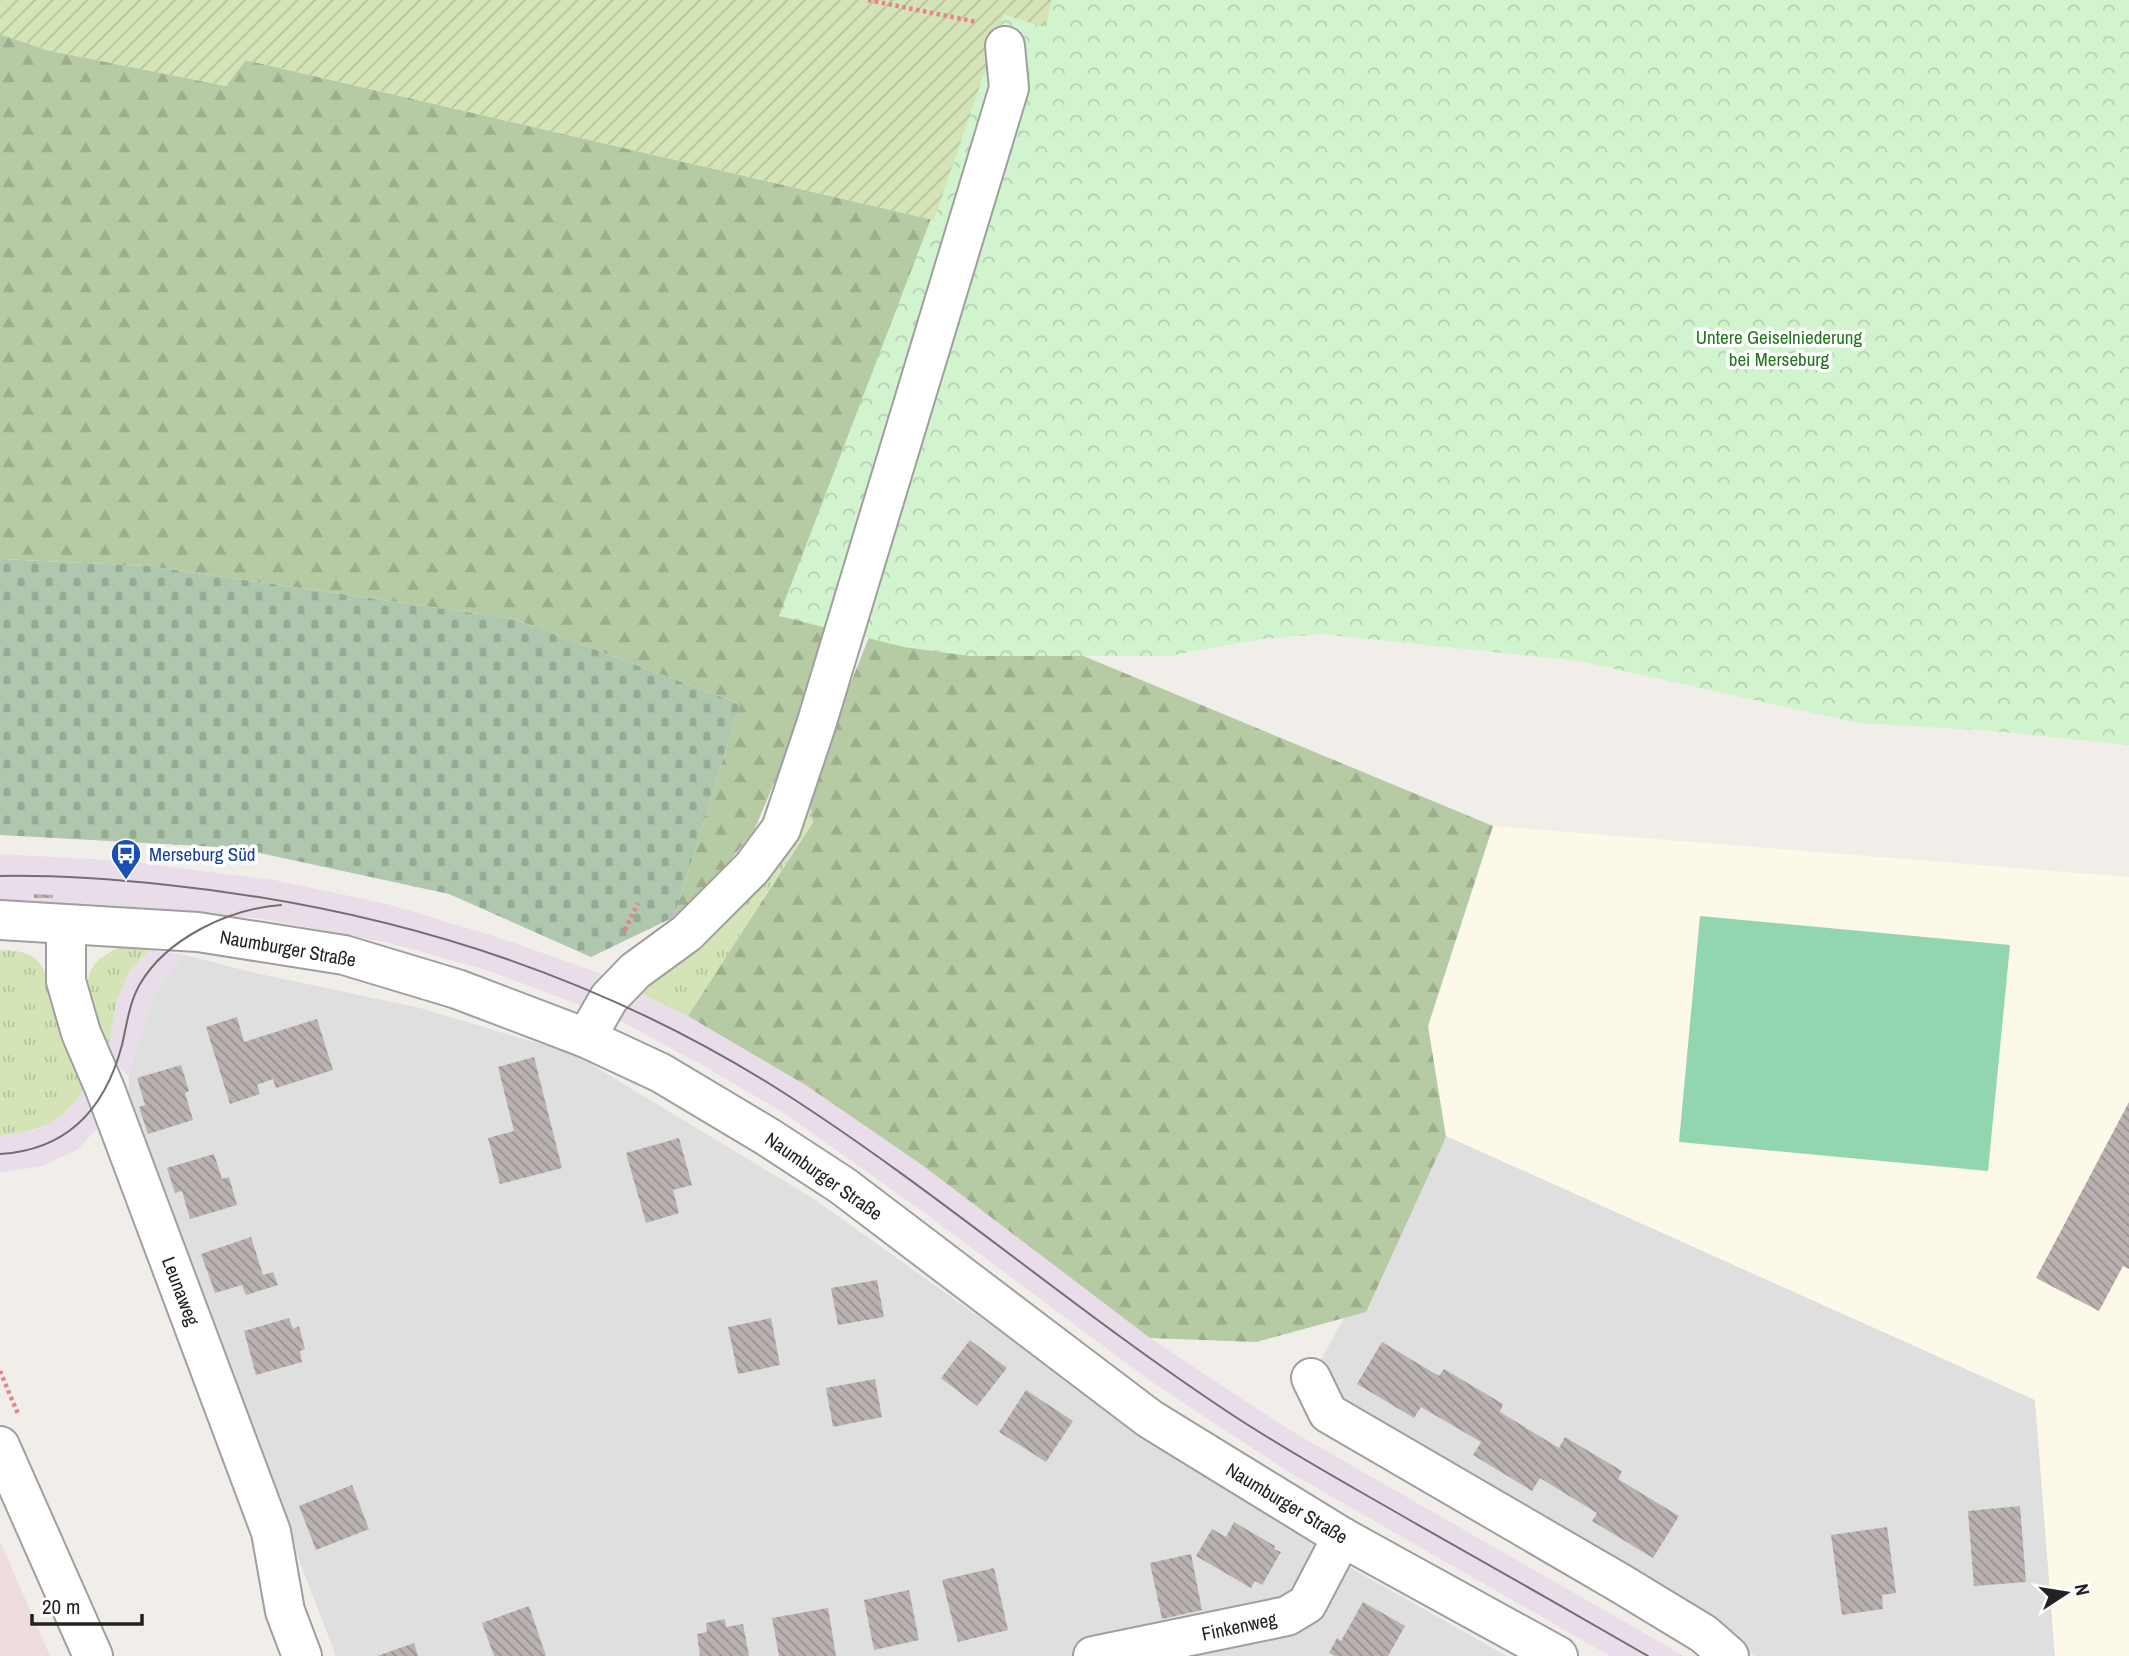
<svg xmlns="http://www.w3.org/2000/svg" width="2129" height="1656" font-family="'Archivo Narrow',sans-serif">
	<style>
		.residential { fill: #e0dfdf }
		.commercial { fill: #efdcde }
		.education { fill: #fcf9e8 }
		.railway { fill: #e9dde9 }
		.grass { fill: url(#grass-tufts) }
		.forest { fill: url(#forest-firs) }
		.cemetery { fill: url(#cemetery-stones) }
		.park { fill: url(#park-crowns) }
		.garden { fill: url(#garden-furrows) }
		.pitch { fill: #92d6b1 }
		.building { fill: url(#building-back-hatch) }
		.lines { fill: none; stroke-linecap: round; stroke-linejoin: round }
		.minor-casing { stroke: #9f9f9f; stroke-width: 42 }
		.path { stroke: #ea8287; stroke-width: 4.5; stroke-dasharray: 3.5 3.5; stroke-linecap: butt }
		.minor { stroke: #fff; stroke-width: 38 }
		.tram { stroke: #707070; stroke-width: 2 }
		.labels { text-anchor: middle; stroke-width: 7; stroke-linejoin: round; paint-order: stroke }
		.park-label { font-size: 19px; fill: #21761a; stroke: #fff }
		.transit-label { font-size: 19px; fill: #164399; stroke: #fff; text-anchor: start }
		.street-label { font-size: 19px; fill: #222; stroke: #fff }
	</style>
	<defs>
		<pattern id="grass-tufts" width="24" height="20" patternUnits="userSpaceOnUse" patternTransform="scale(1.75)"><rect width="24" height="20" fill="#d4e4b7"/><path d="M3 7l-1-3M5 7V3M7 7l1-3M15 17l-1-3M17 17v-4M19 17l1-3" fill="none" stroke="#b6c39d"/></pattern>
		<pattern id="forest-firs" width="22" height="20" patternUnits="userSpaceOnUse" patternTransform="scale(1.75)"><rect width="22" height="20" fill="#b6cba4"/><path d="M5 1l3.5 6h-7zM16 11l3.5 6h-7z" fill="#9cae8d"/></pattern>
		<pattern id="cemetery-stones" width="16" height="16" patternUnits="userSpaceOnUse" patternTransform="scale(1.75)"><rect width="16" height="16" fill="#aec7ae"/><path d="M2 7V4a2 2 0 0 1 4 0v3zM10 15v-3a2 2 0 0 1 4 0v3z" fill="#95ab95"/></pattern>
		<pattern id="park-crowns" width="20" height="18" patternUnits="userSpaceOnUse" patternTransform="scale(1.75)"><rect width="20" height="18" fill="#d1f4ce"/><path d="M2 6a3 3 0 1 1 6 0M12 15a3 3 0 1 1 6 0" fill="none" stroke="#b3d1b1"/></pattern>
		<pattern id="garden-furrows" width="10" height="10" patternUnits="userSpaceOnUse" patternTransform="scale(1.75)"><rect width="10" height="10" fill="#d4e4b7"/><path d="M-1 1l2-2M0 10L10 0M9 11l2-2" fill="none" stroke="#b6c39d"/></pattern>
		<pattern id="building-back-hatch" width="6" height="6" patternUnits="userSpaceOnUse" patternTransform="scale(1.75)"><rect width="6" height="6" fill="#bab2b0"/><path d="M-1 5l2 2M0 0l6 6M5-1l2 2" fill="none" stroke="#97908f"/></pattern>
	</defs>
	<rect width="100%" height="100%" fill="#f1eeea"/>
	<g class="residential">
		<path d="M 185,955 L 251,972 L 420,1008 L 574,1054 L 814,1199 L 1142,1433 L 1356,1571 L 1507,1656 L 336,1656 L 128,1116 L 129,1077 L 143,1026 L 156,991 Z"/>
		<path d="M 1444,1135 L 2035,1400 L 2055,1656 L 1755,1656 L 1311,1378 Z"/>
	</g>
	<path class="commercial" d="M 0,1541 L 50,1656 L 0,1656 Z"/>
	<path class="education" d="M 1493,826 L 2129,877 L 2129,1656 L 2055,1656 L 2035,1400 L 1444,1135 L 1428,1026 Z"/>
	<g class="railway">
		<path d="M 0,854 L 124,861 L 274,880 L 387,904 L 500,938 L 602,974 L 580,1005 L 487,970 L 389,943 L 258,918 L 0,906 Z"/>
		<path d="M 149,950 L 185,955 L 156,991 L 143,1026 L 129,1077 L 107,1053 L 117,1000 L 129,972 Z"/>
		<path d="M 631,989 L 688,1016 L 807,1086 L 922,1165 L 1150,1338 L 1288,1429 L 1684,1656 L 1610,1656 L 1287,1471 L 1152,1382 L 926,1214 L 784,1113 L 702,1065 L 617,1019 Z"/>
		<path d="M 87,1086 L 105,1120 L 77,1150 L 42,1166 L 0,1173 L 0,1136 L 36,1130 L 67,1111 Z"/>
	</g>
	<g class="grass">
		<path d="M 808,790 L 813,821 L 688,1016 L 631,989 Z"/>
		<path d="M 118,948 L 149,950 L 129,972 L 117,1000 L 107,1053 C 100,1033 79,987 92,968 C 98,958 108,953 118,948 Z"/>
		<path d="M 0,950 C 14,951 24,950 36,959 C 51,972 78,1062 87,1086 C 58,1124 47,1129 0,1136 Z"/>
	</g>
	<g class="forest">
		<path d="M 0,34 L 47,50 L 226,86 L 245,60 L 934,220 L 863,516 L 798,725 L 754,831 L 714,880 L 674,917 L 740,704 L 514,619 L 148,566 L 0,559 Z"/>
		<path d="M 893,577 L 1493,826 L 1428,1026 L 1446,1137 L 1366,1312 L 1256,1342 L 1150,1338 L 922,1165 L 807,1086 L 688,1016 L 813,822 L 808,790 Z"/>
	</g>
	<path class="cemetery" d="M 0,559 L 148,566 L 514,619 L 740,704 L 674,917 L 591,957 L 449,894 L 237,848 L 0,835 Z"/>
	<path class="park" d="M 1009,0 L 2129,0 L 2129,745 L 1994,731 L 1858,723 L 1579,661 L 1321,634 L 1263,639 L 1169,656 L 969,656 L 904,647 L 779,616 L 955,156 Z"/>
	<path class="garden" d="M 0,0 L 1052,0 L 1045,27 L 1004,15 L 934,220 L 246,60 L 226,86 L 47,50 L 0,34 Z"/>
	<path class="pitch" d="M 1700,916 L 2010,945 L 1988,1171 L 1679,1142 Z"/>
	<g class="building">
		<path d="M 34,894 L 53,895 L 53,898 L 34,898 Z"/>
		<path d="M 237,1017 L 244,1042 L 317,1019 L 333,1070 L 276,1088 L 273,1079 L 257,1085 L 260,1094 L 230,1104 L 206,1027 Z"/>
		<path d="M 534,1057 L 562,1168 L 500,1184 L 488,1138 L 514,1131 L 498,1067 Z"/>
		<path d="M 181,1065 L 189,1091 L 185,1093 L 193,1120 L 148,1134 L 139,1107 L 145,1105 L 137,1078 Z"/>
		<path d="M 2129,1102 L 2129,1269 L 2123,1266 L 2099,1311 L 2036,1278 Z"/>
		<path d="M 679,1138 L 692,1185 L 673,1190 L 679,1213 L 646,1223 L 626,1153 Z"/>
		<path d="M 214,1154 L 222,1179 L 229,1177 L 237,1205 L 190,1219 L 182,1191 L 175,1193 L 167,1168 Z"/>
		<path d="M 251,1237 L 263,1275 L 273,1272 L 278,1285 L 246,1295 L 242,1285 L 215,1293 L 201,1254 Z"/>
		<path d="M 877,1280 L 884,1317 L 838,1325 L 831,1288 Z"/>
		<path d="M 289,1318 L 293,1329 L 299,1326 L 305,1349 L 300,1351 L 302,1362 L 256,1375 L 244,1331 Z"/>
		<path d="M 771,1318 L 780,1365 L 738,1374 L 728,1327 Z"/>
		<path d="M 970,1340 L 1007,1368 L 977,1406 L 941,1378 Z"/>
		<path d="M 1382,1342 L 1439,1376 L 1444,1369 L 1503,1404 L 1500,1412 L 1559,1448 L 1565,1437 L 1622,1471 L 1618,1479 L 1679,1516 L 1653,1558 L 1592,1521 L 1597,1513 L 1540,1478 L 1532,1491 L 1473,1455 L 1481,1442 L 1421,1407 L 1414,1418 L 1357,1384 Z"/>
		<path d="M 875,1379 L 882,1417 L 833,1427 L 826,1388 Z"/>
		<path d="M 1026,1390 L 1073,1421 L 1046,1462 L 999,1432 Z"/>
		<path d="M 352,1485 L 369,1529 L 316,1550 L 299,1506 Z"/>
		<path d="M 2020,1506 L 2026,1582 L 1974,1586 L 1968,1511 Z"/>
		<path d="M 1234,1522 L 1275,1546 L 1274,1549 L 1281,1552 L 1262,1585 L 1255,1581 L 1251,1588 L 1196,1556 L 1212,1529 L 1226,1537 Z"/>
		<path d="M 1887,1527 L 1896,1593 L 1882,1595 L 1883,1609 L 1842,1615 L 1831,1535 Z"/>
		<path d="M 1191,1554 L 1202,1610 L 1162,1619 L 1150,1563 Z"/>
		<path d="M 994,1568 L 1008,1630 L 958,1642 L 942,1580 Z"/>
		<path d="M 909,1590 L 919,1640 L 874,1650 L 864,1600 Z"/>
		<path d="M 1363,1602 L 1405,1626 L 1388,1656 L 1335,1656 L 1329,1653 L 1337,1638 L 1341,1641 Z"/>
		<path d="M 529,1606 L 546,1656 L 494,1656 L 482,1623 Z"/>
		<path d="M 828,1608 L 836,1656 L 779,1656 L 772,1618 Z"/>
		<path d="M 725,1619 L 726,1627 L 743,1624 L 749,1656 L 700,1656 L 697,1634 L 707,1632 L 706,1623 Z"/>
		<path d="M 414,1643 L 418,1656 L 377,1656 Z"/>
	</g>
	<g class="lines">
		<g class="minor-casing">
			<g id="minor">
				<path d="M 0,920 L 198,932 L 344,955 L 457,989 L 586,1038 L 661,1073 L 768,1137 L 843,1186 L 1150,1419 L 1342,1537 L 1558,1656"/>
				<path d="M 66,925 L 66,981 L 81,1033 L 105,1089 L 271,1532 L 285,1611 L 302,1656"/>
				<path d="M 586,1038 L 609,998 L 635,971 L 687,933 L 752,868 L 781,829 L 816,725 L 1009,88 L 1005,46"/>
				<path d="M 1311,1378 L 1328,1413 L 1620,1583 L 1704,1634 L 1729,1656"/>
				<path d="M 0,1446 L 93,1656"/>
				<path d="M 1093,1656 L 1287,1616 L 1307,1604 L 1342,1537"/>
			</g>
		</g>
		<g class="path">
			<path d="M 868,0 L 977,22"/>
			<path d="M 625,930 L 638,903"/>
			<path d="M 0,1371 L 18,1414"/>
		</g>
		<use href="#minor" class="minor"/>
		<g class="tram">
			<path d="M 0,876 C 56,875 112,879 168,885 C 386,908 595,973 781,1091 C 936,1190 1075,1311 1228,1412 C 1288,1452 1351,1486 1413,1522 C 1491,1566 1570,1611 1648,1656"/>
			<path d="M 0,1154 C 68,1150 105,1109 122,1045 C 127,1024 129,1003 140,984 C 167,938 229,909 281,905"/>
		</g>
	</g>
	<defs>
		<g id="bus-pin" transform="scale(1.575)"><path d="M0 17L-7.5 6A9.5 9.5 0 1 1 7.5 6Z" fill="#1a4fb4" stroke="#fff"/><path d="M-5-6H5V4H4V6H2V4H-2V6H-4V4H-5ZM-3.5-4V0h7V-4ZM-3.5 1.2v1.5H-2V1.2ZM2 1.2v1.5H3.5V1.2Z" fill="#fff"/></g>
	</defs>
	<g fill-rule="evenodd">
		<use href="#bus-pin" x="126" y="854"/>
	</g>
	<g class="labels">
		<g class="park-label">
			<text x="1779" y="344">Untere Geiselniederung<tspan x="1779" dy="22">bei Merseburg</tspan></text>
		</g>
		<g class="transit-label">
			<text x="149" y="861">Merseburg Süd</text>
		</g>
		<g class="street-label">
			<text transform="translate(288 948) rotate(10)" y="7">Naumburger Straße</text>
			<text transform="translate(824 1176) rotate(35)" y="7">Naumburger Straße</text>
			<text transform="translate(181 1291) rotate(69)" y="7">Leunaweg</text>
			<text transform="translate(1287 1503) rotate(31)" y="7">Naumburger Straße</text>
			<text transform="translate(1239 1626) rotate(-12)" y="7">Finkenweg</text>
		</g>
	</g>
	<g transform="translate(2066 1593) rotate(78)" stroke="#ffffff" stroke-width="5" paint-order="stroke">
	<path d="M0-5L12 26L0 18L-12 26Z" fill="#222222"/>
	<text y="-10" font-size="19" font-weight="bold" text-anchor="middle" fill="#222222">N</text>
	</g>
	<path d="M32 1614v10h110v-10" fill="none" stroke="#222222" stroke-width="3.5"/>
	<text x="42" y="1614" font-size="21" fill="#222222" stroke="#ffffff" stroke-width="5" paint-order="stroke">20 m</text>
</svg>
